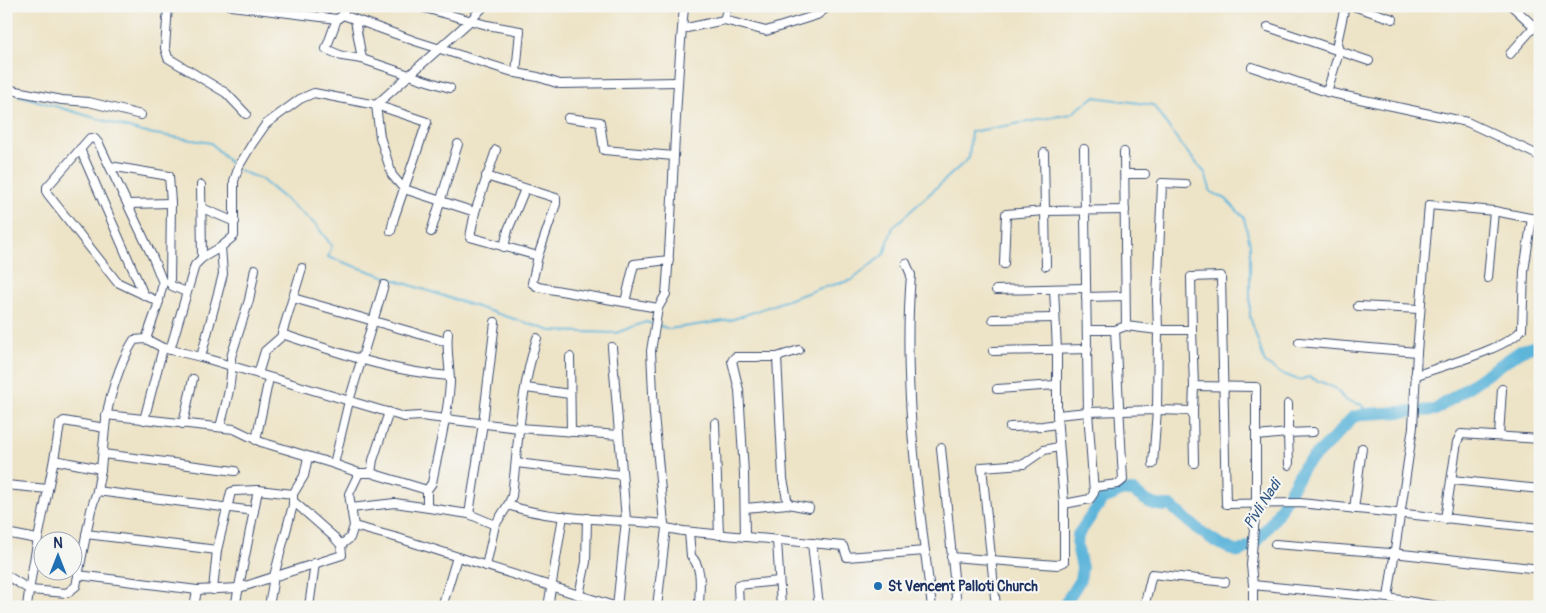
<svg xmlns="http://www.w3.org/2000/svg" width="1546" height="613" font-family="Pangolin,sans-serif">
	<style>
		.lines { fill: none; stroke-linecap: round; stroke-linejoin: round }
		.stream { stroke: #5db5da; stroke-width: 2 }
		.river { stroke: #5db5da; stroke-width: 12 }
		.street-casing { stroke: #3a4a6e; stroke-width: 10 }
		.street { stroke: #fff; stroke-width: 8 }
		.poi-dot { fill: #1f6fb2; stroke: #f6f6f2; stroke-width: 2 }
		.labels { text-anchor: middle; stroke-width: 4.5; stroke-linejoin: round; paint-order: stroke }
		.poi-label { font-size: 14px; font-weight: bold; fill: #1b2f5e; stroke: #f6f6f2; text-anchor: start }
		.water-label { font-size: 15px; font-style: italic; fill: #2f5783; stroke: #f6f6f2 }
	</style>
	<rect width="100%" height="100%" fill="#f6f6f2"/>
	<filter id="ink" filterUnits="userSpaceOnUse"><feTurbulence type="fractalNoise" baseFrequency=".02" numOctaves="2"/><feDisplacementMap in="SourceGraphic" scale="10" xChannelSelector="R" yChannelSelector="G"/><feConvolveMatrix kernelMatrix="1 2 1 2 8 2 1 2 1" color-interpolation-filters="sRGB"/></filter>
	<filter id="wash" filterUnits="userSpaceOnUse"><feTurbulence type="fractalNoise" baseFrequency=".0096" numOctaves="4" result="noise"/><feDisplacementMap in="SourceGraphic" scale="20" xChannelSelector="R" yChannelSelector="G"/><feGaussianBlur stdDeviation="1.12" result="paint"/><feColorMatrix in="noise" values="0 0 0 0 0 0 0 0 0 0 0 0 0 0 0 0 0 1.4 0 .05"/><feComposite in="paint" operator="in"/></filter>
	<g filter="url(#wash)">
		<rect width="100%" height="100%" fill="#ede3c6"/>
		<g class="lines">
			<g class="stream">
				<path d="M 18,95 L 142,132 L 211,143 L 236,169"/>
				<path d="M 240,171 L 261,179 L 316,225 L 332,246 L 328,257 L 413,286 L 551,331 L 616,333 L 646,322 L 652,324"/>
				<path d="M 657,325 L 669,329 L 731,320 L 821,288 L 852,280 L 884,254 L 893,227 L 969,158 L 971,132 L 1071,114 L 1094,97 L 1153,105 L 1182,146 L 1205,173 L 1211,192 L 1226,199 L 1244,218 L 1250,244 L 1250,317 L 1265,363 L 1280,373 L 1299,380 L 1309,377 L 1335,388 L 1345,400 L 1362,405 L 1366,414"/>
			</g>
			<path class="river" d="M 1066,607 L 1066,602 L 1080,580 L 1082,568 L 1077,545 L 1078,535 L 1102,500 L 1121,491 L 1133,491 C 1147,502 1152,506 1171,506 C 1189,523 1215,545 1239,552 L 1256,542 L 1275,518 L 1304,466 L 1332,440 L 1353,417 L 1366,414 L 1435,410 L 1522,350 L 1540,345"/>
		</g>
	</g>
	<g filter="url(#ink)">
		<g class="lines">
			<g class="street-casing">
				<g id="street">
					<path d="M 168,6 L 165,48 L 168,58 L 226,93 L 246,114"/>
					<path d="M 231,6 L 337,19 L 343,15 L 345,6"/>
					<path d="M 1353,6 L 1393,19"/>
					<path d="M 1512,6 L 1540,32"/>
					<path d="M 343,15 L 415,41 L 516,73 L 520,31 L 487,25 L 417,6"/>
					<path d="M 337,19 L 326,49 L 342,56 L 362,59 L 424,80 L 450,88"/>
					<path d="M 355,20 L 362,59"/>
					<path d="M 724,20 L 728,6"/>
					<path d="M 1268,27 L 1369,61"/>
					<path d="M 682,29 L 724,20 L 766,31 L 817,15 L 829,6"/>
					<path d="M 1510,54 L 1540,20"/>
					<path d="M 1252,67 L 1327,92 L 1467,122 L 1540,156"/>
					<path d="M 516,73 L 538,77 L 560,84 L 677,82"/>
					<path d="M 6,89 L 62,100 L 89,102 L 141,115"/>
					<path d="M 1327,92 L 1339,52 L 1337,43 L 1345,6"/>
					<path d="M 568,118 L 600,122 L 604,150 L 674,156"/>
					<path d="M 80,149 L 144,295"/>
					<path d="M 496,150 L 475,212 L 470,237 L 538,256"/>
					<path d="M 1044,153 L 1046,266"/>
					<path d="M 110,166 L 169,176 L 171,203 L 170,283 L 172,286 L 186,292"/>
					<path d="M 1125,174 L 1145,174"/>
					<path d="M 486,176 L 556,198 L 556,204 L 538,256 L 532,283 L 538,287 L 658,308"/>
					<path d="M 1186,184 L 1162,183 L 1157,300 L 1158,330 L 1192,330 L 1194,386 L 1256,387 L 1256,503 L 1251,565 L 1253,585"/>
					<path d="M 201,185 L 202,258"/>
					<path d="M 128,204 L 171,203"/>
					<path d="M 202,208 L 235,222"/>
					<path d="M 475,212 L 404,189 L 392,175 L 380,137 L 376,105 L 471,20 L 484,6"/>
					<path d="M 431,232 L 458,144"/>
					<path d="M 221,247 L 234,236 L 234,181 L 239,166 L 252,144 L 266,124 L 300,99 L 314,93 L 376,105 L 427,122 L 394,218 L 391,231"/>
					<path d="M 504,247 L 508,230 L 525,189"/>
					<path d="M 906,263 L 911,275 C 902,386 918,497 932,607"/>
					<path d="M 1004,264 L 1006,214 L 1045,211 L 1125,210"/>
					<path d="M 1488,278 L 1494,211 L 1540,220"/>
					<path d="M 1054,289 L 1057,350 L 1057,415"/>
					<path d="M 996,290 L 1085,288"/>
					<path d="M 1086,297 L 1125,296"/>
					<path d="M 293,298 L 447,342"/>
					<path d="M 625,302 L 634,264 L 669,260"/>
					<path d="M 1358,306 L 1420,309"/>
					<path d="M 993,319 L 1055,318"/>
					<path d="M 1126,326 L 1158,330 L 1157,410 L 1193,411 L 1194,386"/>
					<path d="M 1087,330 L 1115,330 L 1126,326 L 1124,152"/>
					<path d="M 1192,330 L 1191,277 L 1221,276 L 1226,504 L 1300,503 L 1540,528"/>
					<path d="M 282,334 C 337,352 391,372 449,376"/>
					<path d="M 146,339 L 163,348 L 201,357 L 404,417 L 421,416 L 519,428 L 619,435"/>
					<path d="M 1299,342 L 1417,352"/>
					<path d="M 612,347 L 626,520 L 617,607"/>
					<path d="M 170,350 L 195,265 L 202,258 L 221,247 L 223,274 L 201,357"/>
					<path d="M 993,351 L 1088,349"/>
					<path d="M 570,357 L 571,432"/>
					<path d="M 258,374 L 265,351 L 281,337 L 302,268"/>
					<path d="M 1415,376 C 1440,366 1508,349 1522,329 L 1524,271 L 1532,218"/>
					<path d="M 526,388 L 570,394"/>
					<path d="M 997,389 L 1056,385"/>
					<path d="M 1193,411 L 1194,463"/>
					<path d="M 106,415 L 234,429 L 261,442 L 334,464 L 349,401 L 384,285"/>
					<path d="M 144,420 L 163,348"/>
					<path d="M 715,423 L 719,535"/>
					<path d="M 183,424 L 193,379"/>
					<path d="M 220,427 C 226,404 233,381 231,357 L 249,300 L 255,269"/>
					<path d="M 1010,427 L 1043,426 L 1057,424"/>
					<path d="M 1256,436 L 1288,433 L 1288,404"/>
					<path d="M 1499,436 L 1502,389"/>
					<path d="M 256,440 L 269,378"/>
					<path d="M 941,448 L 957,607"/>
					<path d="M 103,454 L 235,471"/>
					<path d="M 54,460 L 101,469"/>
					<path d="M 516,463 L 622,475"/>
					<path d="M 334,464 L 359,473 L 371,473 L 373,460 L 389,412"/>
					<path d="M 1289,465 L 1288,433 L 1313,432"/>
					<path d="M 371,473 L 427,490"/>
					<path d="M 1452,480 L 1540,489"/>
					<path d="M 6,485 L 48,489"/>
					<path d="M 1094,487 L 1118,484 L 1123,480 L 1115,330"/>
					<path d="M 97,491 L 254,511"/>
					<path d="M 293,494 L 304,476 L 308,457"/>
					<path d="M 788,504 L 809,508"/>
					<path d="M 1064,504 L 1057,415 L 1088,412 L 1084,149"/>
					<path d="M 508,505 C 553,521 616,519 664,524 L 666,528 L 683,531 L 843,546 L 847,557 L 925,551"/>
					<path d="M 427,507 L 427,490 L 432,483 C 438,450 448,417 450,383 C 450,366 446,350 448,333"/>
					<path d="M 351,508 L 395,503 L 469,514 L 495,525"/>
					<path d="M 745,508 L 788,504 L 783,479 L 777,357 L 799,350"/>
					<path d="M 1354,509 L 1362,448"/>
					<path d="M 469,514 L 483,423 L 495,322"/>
					<path d="M 1445,519 L 1457,442 L 1461,434 L 1540,439"/>
					<path d="M 664,524 L 654,414 L 651,351 L 658,308 L 666,294 C 674,199 674,103 684,8"/>
					<path d="M 354,526 L 398,538 L 617,607"/>
					<path d="M 689,532 L 691,556 C 704,569 699,590 699,607"/>
					<path d="M 6,533 L 37,539"/>
					<path d="M 86,534 L 217,550"/>
					<path d="M 745,537 L 744,474 L 739,390 L 732,361 L 735,357 L 777,357"/>
					<path d="M 777,540 L 781,607"/>
					<path d="M 812,543 L 819,607"/>
					<path d="M 1275,544 L 1402,554 L 1540,569"/>
					<path d="M 341,545 L 350,538 L 354,526 L 349,494 L 359,473"/>
					<path d="M 951,557 L 1057,565 L 1064,562 L 1064,504 L 1090,499 L 1094,493 L 1088,412 L 1157,410 L 1153,464"/>
					<path d="M 486,566 L 495,525 L 508,505 L 512,496 C 518,444 521,388 537,338"/>
					<path d="M 6,575 L 30,590 L 67,593 L 76,586 L 91,510 L 97,491 L 101,469 L 105,428"/>
					<path d="M 78,575 L 197,590 L 239,588 L 342,555 L 341,545 L 334,537 L 293,501"/>
					<path d="M 213,590 L 217,550 L 231,492 L 234,491 L 258,490"/>
					<path d="M 579,595 L 586,562 L 587,518"/>
					<path d="M 1388,598 L 1413,427 L 1417,352 L 1429,205 L 1494,211"/>
					<path d="M 27,607 C 34,545 51,485 60,424 L 64,421 L 105,428 C 107,402 120,362 134,340 L 146,339 L 157,308 L 163,283 L 153,258 L 99,144 L 95,139 L 90,138 L 47,187 L 47,193 L 117,282 L 159,302"/>
					<path d="M 194,607 L 197,590"/>
					<path d="M 235,607 L 258,490 L 293,494 L 293,505 L 274,576 L 269,607"/>
					<path d="M 309,607 L 315,563"/>
					<path d="M 442,607 L 457,557"/>
					<path d="M 548,607 L 563,516"/>
					<path d="M 657,607 L 666,528"/>
					<path d="M 739,607 L 738,585 L 779,581"/>
					<path d="M 996,607 L 982,467 L 1024,464 L 1044,450 L 1058,447"/>
					<path d="M 1144,607 L 1152,574 L 1225,582"/>
					<path d="M 1253,607 L 1253,585 L 1388,598 L 1444,607"/>
				</g>
			</g>
			<use href="#street" class="street"/>
		</g>
	</g>
	<circle class="poi-dot" cx="878" cy="586" r="5"/>
	<g class="labels">
		<g class="poi-label">
			<text x="888" y="591">St Vencent Palloti Church</text>
		</g>
		<g class="water-label">
			<text transform="translate(1262 504) rotate(-57)" y="5">Pivli Nadi</text>
		</g>
	</g>
	<rect width="1546" height="613" fill="none" stroke="#f6f6f2" stroke-width="25"/>
	<g transform="translate(58 556)"><circle r="24" fill="#f6f6f2" stroke="#9ea6b7"/>
	<path d="M0-4L9 19L0 12L-9 19Z" fill="#1f6fb2"/>
	<text y="-8" font-size="14" font-weight="bold" text-anchor="middle" fill="#1b2f5e">N</text>
	</g>
</svg>
